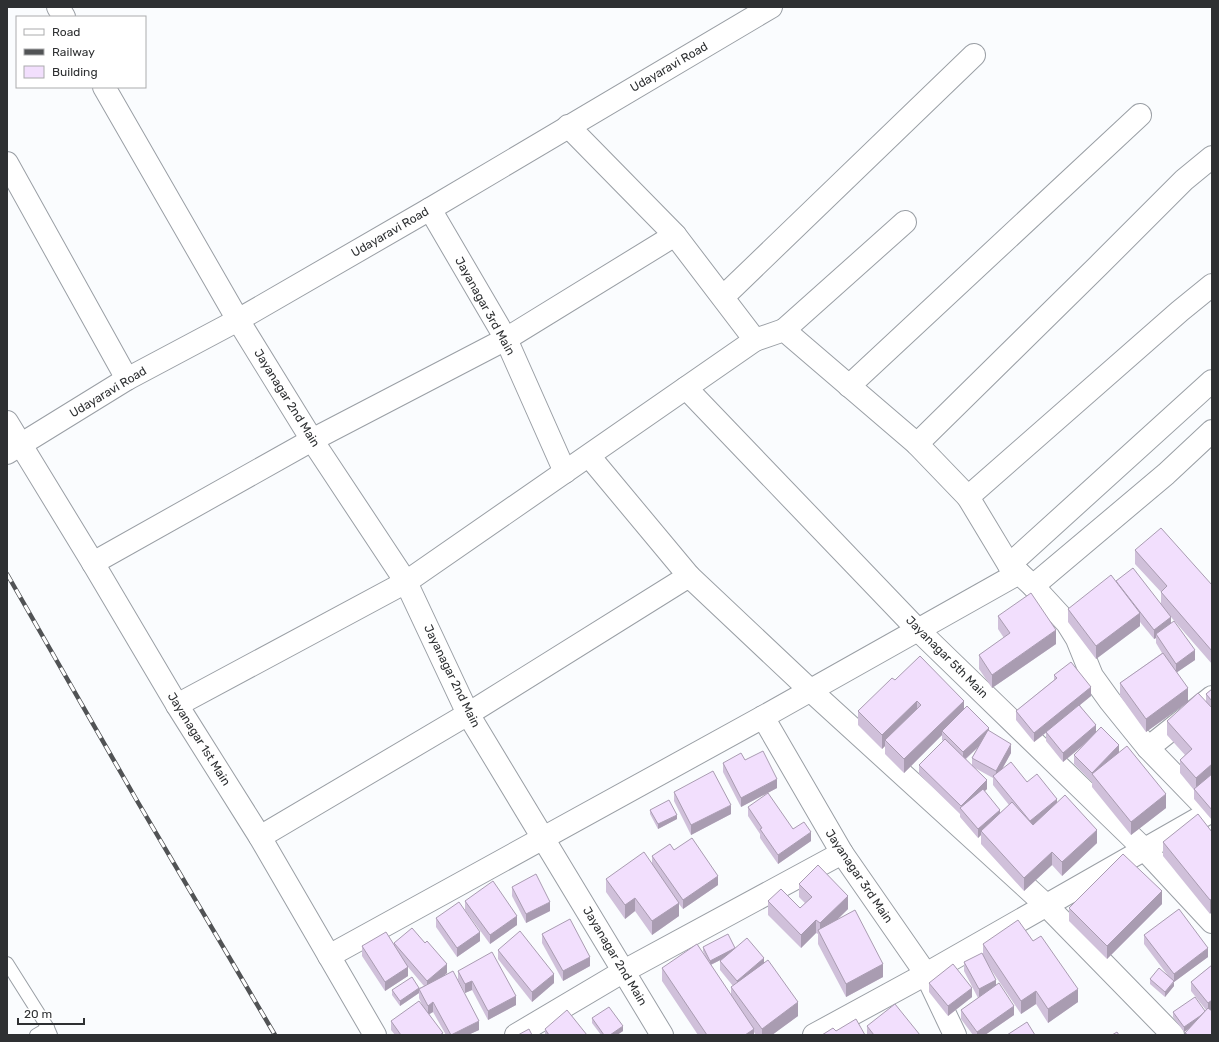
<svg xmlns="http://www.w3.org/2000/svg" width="1219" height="1042" font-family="Rubik,sans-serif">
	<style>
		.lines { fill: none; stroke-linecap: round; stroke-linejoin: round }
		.service-casing { stroke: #9a9fa5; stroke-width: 14 }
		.minor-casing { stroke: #9a9fa5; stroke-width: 24 }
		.tertiary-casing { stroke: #9a9fa5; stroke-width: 24 }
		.service { stroke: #fff; stroke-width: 12 }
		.minor { stroke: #fff; stroke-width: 22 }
		.tertiary { stroke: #fff; stroke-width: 22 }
		.rail-casing { stroke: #515355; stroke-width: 4.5 }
		.rail { stroke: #fff; stroke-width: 3; stroke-dasharray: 9; stroke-linecap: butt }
		.wall { fill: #d0c0da; fill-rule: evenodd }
		.shaded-wall { fill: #a99cb1 }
		.building { fill: #f2dffd; stroke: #a99cb1 }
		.labels { text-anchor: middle; stroke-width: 3; stroke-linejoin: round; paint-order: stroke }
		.street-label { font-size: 12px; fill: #2e3032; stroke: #fff }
	</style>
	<rect width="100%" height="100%" fill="#fafcfe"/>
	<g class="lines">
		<g class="service-casing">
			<g id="service">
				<path d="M 7,963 L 48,1028"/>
				<path d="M 36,1035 L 48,1028 L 51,1035"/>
			</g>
		</g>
		<g class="minor-casing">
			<g id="minor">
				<path d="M 58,7 L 64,17"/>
				<path d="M 104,87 L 238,320 L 312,440 L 406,582 L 468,714 L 662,1035"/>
				<path d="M 568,126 L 675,235"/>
				<path d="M 7,163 L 127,379"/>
				<path d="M 430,209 L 506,339 L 565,472"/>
				<path d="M 723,297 L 974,55"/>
				<path d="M 784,330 L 905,222"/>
				<path d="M 849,386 L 1140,115"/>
				<path d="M 686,388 L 918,630 L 1145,850 L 1212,922"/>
				<path d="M 917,444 L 1098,266 L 1184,180 L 1212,157"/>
				<path d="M 589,456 L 689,576"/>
				<path d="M 93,563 L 312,440 L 506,339 L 675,235 L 755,340 L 784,330 L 917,444 L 968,497"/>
				<path d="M 1009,565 L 1212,381"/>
				<path d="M 1033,586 L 1166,474 L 1212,431"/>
				<path d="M 177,705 L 406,582 L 755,340"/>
				<path d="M 763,717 L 842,853 L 926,974 L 955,1035"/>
				<path d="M 1148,748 L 1212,697"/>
				<path d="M 260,837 L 468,714 L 689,576 L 810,690 L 1047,906 L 1173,1035"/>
				<path d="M 329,956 L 763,717 L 1019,573"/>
				<path d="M 516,1035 L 624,971 L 842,853"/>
				<path d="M 814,1035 L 926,974 L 1210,812 L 1148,748 L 1110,701 L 1092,676 L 1077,639 L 1067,623 L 1033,586 L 1019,573 L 1009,565 L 968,497 L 1180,311 L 1212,285"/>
			</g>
		</g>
		<g class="tertiary-casing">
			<g id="tertiary">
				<path d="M 7,422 L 93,563 L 177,705 L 260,837 L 375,1035"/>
				<path d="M 7,453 L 127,379 L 238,320 L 430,209 L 771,7"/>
			</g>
		</g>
		<use href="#service" class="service"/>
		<use href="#minor" class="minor"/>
		<use href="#tertiary" class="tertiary"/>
		<g class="rail-casing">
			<path id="rail" d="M 7,574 L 136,799 L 275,1035"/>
		</g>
		<use href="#rail" class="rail"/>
	</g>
	<g class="wall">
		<path d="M 1135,550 L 1212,585 L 1212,664 L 1171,617 L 1171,624 L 1195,660 L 1177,672 L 1188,702 L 1206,701 L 1206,694 L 1212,689 L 1212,820 L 1194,799 L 1194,790 L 1180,773 L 1180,760 L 1185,755 L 1167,735 L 1167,721 L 1188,702 L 1146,732 L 1120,696 L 1120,683 L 1162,653 L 1156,643 L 1156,638 L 1154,639 L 1140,622 L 1140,626 L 1096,659 L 1068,622 L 1068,609 L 1116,581 L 1161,604 L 1161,592 L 1135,564 Z"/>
		<path d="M 998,616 L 1056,644 L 992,688 L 979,669 L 979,655 L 1004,638 L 998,629 Z"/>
		<path d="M 1054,675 L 1091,696 L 1080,705 L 1096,732 L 1119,752 L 1166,808 L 1131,835 L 1092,787 L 1092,782 L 1074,764 L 1074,755 L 1085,744 L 1063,762 L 1046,741 L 1046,733 L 1034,742 L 1016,720 L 1016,711 L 1054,680 Z"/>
		<path d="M 895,680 L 964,709 L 989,731 L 1011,753 L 1002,769 L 1027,782 L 1057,803 L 1097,843 L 1062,876 L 1052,865 L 1024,891 L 981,844 L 981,835 L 978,838 L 960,817 L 960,814 L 919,774 L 919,765 L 943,741 L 942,740 L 942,735 L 904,773 L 885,754 L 885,746 L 882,749 L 858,725 L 858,711 ZM 979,746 L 972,758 L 972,766 L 966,759 ZM 975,768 L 993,778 L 993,785 L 1009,805 L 1000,813 L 984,791 L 987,789 Z"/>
		<path d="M 745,760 L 777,788 L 741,807 L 723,772 L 723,763 Z"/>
		<path d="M 674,792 L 731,814 L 691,835 L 674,801 Z"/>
		<path d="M 748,807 L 793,829 L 811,841 L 778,864 L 760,838 L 760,834 L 748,816 Z"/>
		<path d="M 650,810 L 677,819 L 658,829 L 650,814 Z"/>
		<path d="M 1212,832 L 1210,914 L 1163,856 L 1163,842 Z"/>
		<path d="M 674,850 L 718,885 L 683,909 L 679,904 L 679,916 L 652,935 L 635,911 L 625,919 L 606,892 L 606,879 L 652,864 L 652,856 Z"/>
		<path d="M 799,884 L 848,909 L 836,920 L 883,977 L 846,997 L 818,944 L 818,934 L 816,933 L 801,948 L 768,915 L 768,901 L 800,908 L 805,903 L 799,897 Z"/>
		<path d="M 512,887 L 550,911 L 526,923 L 512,896 Z"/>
		<path d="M 465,901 L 517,925 L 490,944 L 465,910 Z"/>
		<path d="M 1162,904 L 1107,959 L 1069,921 L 1069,908 Z"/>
		<path d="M 436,918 L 480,941 L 457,957 L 436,927 Z"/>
		<path d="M 542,934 L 590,966 L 563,981 L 542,943 Z"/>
		<path d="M 1144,935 L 1208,957 L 1174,982 L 1174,986 L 1165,997 L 1150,984 L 1150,979 L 1169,977 L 1144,944 Z"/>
		<path d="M 1033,941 L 1078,1002 L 1048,1023 L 1036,1004 L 1021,1014 L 988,965 L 996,985 L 1014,1015 L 985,1035 L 973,1035 L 961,1019 L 961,1010 L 978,998 L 964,971 L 964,962 L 983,955 L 983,944 Z"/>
		<path d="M 394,943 L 447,973 L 442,976 L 479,1030 L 468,1035 L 446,1035 L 433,1012 L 429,1014 L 443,1035 L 395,1035 L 391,1030 L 391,1021 L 423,1007 L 419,998 L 419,993 L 400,1006 L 392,995 L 392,990 L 419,988 L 424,986 L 408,967 L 408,976 L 385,991 L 362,956 L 362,946 L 394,946 Z"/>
		<path d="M 703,947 L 735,948 L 764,963 L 798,1016 L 772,1035 L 756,1035 L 754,1032 L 754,1035 L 698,1035 L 662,981 L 662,968 L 706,958 L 703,951 ZM 722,959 L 720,961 L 720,970 L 733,986 L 731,987 L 731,995 L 711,965 Z"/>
		<path d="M 498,950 L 554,983 L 532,1002 L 498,959 Z"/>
		<path d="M 1212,965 L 1211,1010 L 1212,1035 L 1185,1035 L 1185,1033 L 1190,1028 L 1184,1032 L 1173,1017 L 1173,1012 L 1205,1011 L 1206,1010 L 1191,991 L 1191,982 Z"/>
		<path d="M 458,971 L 516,1005 L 488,1020 L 472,990 L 465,993 L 458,980 Z"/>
		<path d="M 929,983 L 972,997 L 948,1016 L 929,992 Z"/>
		<path d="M 592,1018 L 623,1031 L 617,1035 L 601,1035 L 592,1023 Z"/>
		<path d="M 867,1026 L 920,1035 L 867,1035 Z"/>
		<path d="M 545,1029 L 587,1035 L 545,1035 Z"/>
	</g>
	<g class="shaded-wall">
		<path d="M 1140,613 L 1140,626 L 1096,659 L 1096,646 Z"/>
		<path d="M 1171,617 L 1171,626 L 1156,634 L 1156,638 L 1154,639 L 1154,630 Z"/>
		<path d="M 1056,630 L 1056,644 L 992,688 L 992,675 Z"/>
		<path d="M 1195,650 L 1195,660 L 1176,673 L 1176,664 Z"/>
		<path d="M 1091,687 L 1091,696 L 1034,742 L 1034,733 Z"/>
		<path d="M 1188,688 L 1188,702 L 1146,732 L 1146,719 Z"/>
		<path d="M 917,701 L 917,714 L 885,740 L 885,746 L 882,749 L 882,735 Z"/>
		<path d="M 964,701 L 964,714 L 942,731 L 942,735 L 904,773 L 904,759 Z"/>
		<path d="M 1096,725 L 1096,734 L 1063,762 L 1063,753 Z"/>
		<path d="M 989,728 L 989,737 L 963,761 L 963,752 Z"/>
		<path d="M 1011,744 L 1011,753 L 996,780 L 996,771 Z"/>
		<path d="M 1119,745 L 1119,754 L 1092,774 L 1092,782 L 1092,773 Z"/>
		<path d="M 1212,764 L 1212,777 L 1196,791 L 1196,778 Z"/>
		<path d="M 777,779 L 777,788 L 741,807 L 741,798 Z"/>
		<path d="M 987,780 L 987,789 L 964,812 L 961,809 L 961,806 Z"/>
		<path d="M 1166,794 L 1166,808 L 1131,835 L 1131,822 Z"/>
		<path d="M 1057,799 L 1057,808 L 1030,830 L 1030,821 Z"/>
		<path d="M 731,805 L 731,814 L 691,835 L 691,825 Z"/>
		<path d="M 1000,810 L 1000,819 L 981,831 L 981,835 L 978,838 L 978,829 Z"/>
		<path d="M 677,815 L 677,819 L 658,829 L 658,824 Z"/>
		<path d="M 1097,830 L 1097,843 L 1062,876 L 1062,862 Z"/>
		<path d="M 811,832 L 811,841 L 778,864 L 778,855 Z"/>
		<path d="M 1052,852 L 1052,865 L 1024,891 L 1024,878 Z"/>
		<path d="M 718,876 L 718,885 L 683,909 L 683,900 Z"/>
		<path d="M 1162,891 L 1162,904 L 1107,959 L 1107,946 Z"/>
		<path d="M 848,896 L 848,909 L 821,936 L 820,935 L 820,923 Z"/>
		<path d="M 635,898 L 635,911 L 625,919 L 625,905 Z"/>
		<path d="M 1212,899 L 1212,912 L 1210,914 L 1210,900 Z"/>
		<path d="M 550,902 L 550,911 L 526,923 L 526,914 Z"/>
		<path d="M 679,903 L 679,916 L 652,935 L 652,921 Z"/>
		<path d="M 517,916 L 517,925 L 490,944 L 490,935 Z"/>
		<path d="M 816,920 L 816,933 L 801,948 L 801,935 Z"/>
		<path d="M 480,932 L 480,941 L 457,957 L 457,948 Z"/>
		<path d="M 735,948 L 735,953 L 710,965 L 710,961 Z"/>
		<path d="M 1208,948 L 1208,957 L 1174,982 L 1174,986 L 1165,997 L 1165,992 L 1174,982 L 1174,974 Z"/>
		<path d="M 590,957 L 590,966 L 563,981 L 563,971 Z"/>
		<path d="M 764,958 L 764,967 L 737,990 L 737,981 Z"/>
		<path d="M 447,964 L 447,973 L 427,990 L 427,981 Z"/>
		<path d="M 883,964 L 883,977 L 846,997 L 846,984 Z"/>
		<path d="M 408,967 L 408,976 L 385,991 L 385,982 Z"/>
		<path d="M 554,974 L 554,983 L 532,1002 L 532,992 Z"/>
		<path d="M 996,980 L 996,990 L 979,999 L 979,989 Z"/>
		<path d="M 472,981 L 472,990 L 465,993 L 465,984 Z"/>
		<path d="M 419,988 L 419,993 L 400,1006 L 400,1001 Z"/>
		<path d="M 972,988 L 972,997 L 948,1016 L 948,1006 Z"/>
		<path d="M 1078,989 L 1078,1002 L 1048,1023 L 1048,1009 Z"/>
		<path d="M 1036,991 L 1036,1004 L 1021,1014 L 1021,1001 Z"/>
		<path d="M 516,996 L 516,1005 L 488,1020 L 488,1011 Z"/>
		<path d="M 1212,1000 L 1212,1009 L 1208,1012 L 1208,1003 Z"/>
		<path d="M 433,1002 L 433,1012 L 428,1015 L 428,1006 Z"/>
		<path d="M 798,1002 L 798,1016 L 772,1035 L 762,1035 L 762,1029 Z"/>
		<path d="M 1014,1006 L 1014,1015 L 985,1035 L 977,1035 L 977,1032 Z"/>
		<path d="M 1206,1012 L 1206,1017 L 1184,1032 L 1184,1027 Z"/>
		<path d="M 479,1021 L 479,1030 L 468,1035 L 451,1035 Z"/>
		<path d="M 623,1026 L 623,1031 L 617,1035 L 610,1035 Z"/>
		<path d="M 754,1029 L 754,1035 L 745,1035 Z"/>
	</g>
	<g class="building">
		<path d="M 1161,528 L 1212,585 L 1212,651 L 1161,592 L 1167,586 L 1135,550 Z"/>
		<path d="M 1133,568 L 1171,617 L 1154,630 L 1116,581 Z"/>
		<path d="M 1111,575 L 1140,613 L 1096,646 L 1068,609 Z"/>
		<path d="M 1031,593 L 1056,630 L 992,675 L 979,655 L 1010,633 L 998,616 Z"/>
		<path d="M 1174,621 L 1195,650 L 1176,664 L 1156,634 Z"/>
		<path d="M 1163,653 L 1188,688 L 1146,719 L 1120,683 Z"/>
		<path d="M 920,656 L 964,701 L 904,759 L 885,740 L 921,705 L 917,701 L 882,735 L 858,711 L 892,678 L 895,680 Z"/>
		<path d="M 1071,662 L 1091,687 L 1034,733 L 1016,711 L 1057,678 L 1054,675 Z"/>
		<path d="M 1212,689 L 1212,701 L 1206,694 Z"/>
		<path d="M 1198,693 L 1212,708 L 1212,764 L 1196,778 L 1180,760 L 1192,749 L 1167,721 Z"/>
		<path d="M 1079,705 L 1096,725 L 1063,753 L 1046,732 Z"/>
		<path d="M 967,706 L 989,728 L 963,752 L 942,731 Z"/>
		<path d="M 1101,727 L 1119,745 L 1092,773 L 1074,755 Z"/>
		<path d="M 988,730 L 1011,744 L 996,771 L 972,758 Z"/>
		<path d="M 945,739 L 987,780 L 961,806 L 919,765 Z"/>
		<path d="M 1127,746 L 1166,794 L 1131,822 L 1092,774 Z"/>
		<path d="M 763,751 L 777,779 L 741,798 L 723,763 L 741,753 L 745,760 Z"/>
		<path d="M 1011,762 L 1027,782 L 1037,774 L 1057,799 L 1030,821 L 993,776 Z"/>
		<path d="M 713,771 L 731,805 L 691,825 L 674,792 Z"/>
		<path d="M 1212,774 L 1212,810 L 1194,789 Z"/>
		<path d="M 983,789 L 1000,810 L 978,829 L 960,808 Z"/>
		<path d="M 768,793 L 793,829 L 804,822 L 811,832 L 778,855 L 760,829 L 762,828 L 748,807 Z"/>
		<path d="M 1065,795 L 1097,830 L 1062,862 L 1052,852 L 1024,878 L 981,831 L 1012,802 L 1033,825 Z"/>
		<path d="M 669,800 L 677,815 L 658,824 L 650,810 Z"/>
		<path d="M 1198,814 L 1212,832 L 1212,899 L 1210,900 L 1163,842 Z"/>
		<path d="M 692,838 L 718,876 L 683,900 L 652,856 L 670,844 L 674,850 Z"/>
		<path d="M 644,852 L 679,903 L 652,921 L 635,898 L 625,905 L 606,879 Z"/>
		<path d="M 1123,854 L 1162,891 L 1107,946 L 1069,908 Z"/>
		<path d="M 818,865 L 848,896 L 820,923 L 816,920 L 801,935 L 768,901 L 781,889 L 800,908 L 812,897 L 799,884 Z"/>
		<path d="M 536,874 L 550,902 L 526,914 L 512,887 Z"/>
		<path d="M 493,881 L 517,916 L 490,935 L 465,901 Z"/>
		<path d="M 459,902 L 480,932 L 457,948 L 436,918 Z"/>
		<path d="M 1179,909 L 1208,948 L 1174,974 L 1144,935 Z"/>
		<path d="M 855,910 L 883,964 L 846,984 L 818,930 Z"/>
		<path d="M 570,919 L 590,957 L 563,971 L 542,934 Z"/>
		<path d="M 1018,920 L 1033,941 L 1041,936 L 1078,989 L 1048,1009 L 1036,991 L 1021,1001 L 983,944 Z"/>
		<path d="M 412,928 L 425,943 L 427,941 L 447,964 L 427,981 L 394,943 Z"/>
		<path d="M 520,931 L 554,974 L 532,992 L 498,950 Z"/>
		<path d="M 386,932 L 408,967 L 385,982 L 362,946 Z"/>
		<path d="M 728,934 L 735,948 L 710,961 L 703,947 Z"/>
		<path d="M 747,938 L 764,958 L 737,981 L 720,961 Z"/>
		<path d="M 697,944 L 754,1029 L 745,1035 L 707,1035 L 662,968 Z"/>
		<path d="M 492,952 L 516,996 L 488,1011 L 472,981 L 465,984 L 458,971 Z"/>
		<path d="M 982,953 L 996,980 L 979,989 L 964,962 Z"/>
		<path d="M 768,960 L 798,1002 L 762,1029 L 731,987 Z"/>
		<path d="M 953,964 L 972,988 L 948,1006 L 929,983 Z"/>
		<path d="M 1212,965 L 1212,1000 L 1208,1003 L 1191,982 Z"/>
		<path d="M 1159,968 L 1174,981 L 1165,992 L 1150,979 Z"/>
		<path d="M 453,971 L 479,1021 L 451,1035 L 433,1002 L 428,1006 L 419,989 Z"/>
		<path d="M 412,977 L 419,988 L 400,1001 L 392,990 Z"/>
		<path d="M 999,983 L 1014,1006 L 977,1032 L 961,1010 Z"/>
		<path d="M 1195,997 L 1205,1011 L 1200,1016 L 1184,1027 L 1173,1012 Z"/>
		<path d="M 419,1001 L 443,1033 L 440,1035 L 401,1035 L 391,1021 Z"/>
		<path d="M 895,1004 L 920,1035 L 874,1035 L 867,1026 Z"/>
		<path d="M 609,1007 L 623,1026 L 610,1035 L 604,1035 L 592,1018 Z"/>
		<path d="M 1208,1008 L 1212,1011 L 1212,1035 L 1188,1035 L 1185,1033 Z"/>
		<path d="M 567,1010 L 587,1035 L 549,1035 L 545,1029 Z"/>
		<path d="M 856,1019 L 865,1035 L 822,1035 L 833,1028 L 836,1031 Z"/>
		<path d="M 1027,1022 L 1035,1035 L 1007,1035 Z"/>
		<path d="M 529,1029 L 532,1035 L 518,1035 Z"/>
		<path d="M 1117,1032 L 1119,1035 L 1112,1035 Z"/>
	</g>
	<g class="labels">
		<g class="street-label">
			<text transform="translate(669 67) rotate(-30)" y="4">Udayaravi Road</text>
			<text transform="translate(390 232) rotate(-30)" y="4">Udayaravi Road</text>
			<text transform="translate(485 306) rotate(61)" y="4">Jayanagar 3rd Main</text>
			<text transform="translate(108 392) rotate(-31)" y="4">Udayaravi Road</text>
			<text transform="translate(287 398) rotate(58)" y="4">Jayanagar 2nd Main</text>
			<text transform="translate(947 657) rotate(45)" y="4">Jayanagar 5th Main</text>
			<text transform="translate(452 676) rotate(64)" y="4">Jayanagar 2nd Main</text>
			<text transform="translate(199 739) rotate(58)" y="4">Jayanagar 1st Main</text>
			<text transform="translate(859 876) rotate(56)" y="4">Jayanagar 3rd Main</text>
			<text transform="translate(615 956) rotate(59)" y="4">Jayanagar 2nd Main</text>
		</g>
	</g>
	<rect width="1219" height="1042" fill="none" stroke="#2e3032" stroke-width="16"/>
	<rect x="16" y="16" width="130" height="72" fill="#ffffff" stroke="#abacad"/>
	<rect x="24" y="29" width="20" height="6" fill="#ffffff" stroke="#abacad"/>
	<text x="52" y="36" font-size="12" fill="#2e3032">Road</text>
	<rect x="24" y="49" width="20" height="6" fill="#515355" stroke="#abacad"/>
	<text x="52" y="56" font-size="12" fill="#2e3032">Railway</text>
	<rect x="24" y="66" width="20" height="12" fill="#f2dffd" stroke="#abacad"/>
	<text x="52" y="76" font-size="12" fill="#2e3032">Building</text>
	<path d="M18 1018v6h66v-6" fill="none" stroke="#2e3032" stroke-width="2"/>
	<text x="24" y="1018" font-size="12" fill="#2e3032" stroke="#ffffff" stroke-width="3" paint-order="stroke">20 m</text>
</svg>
